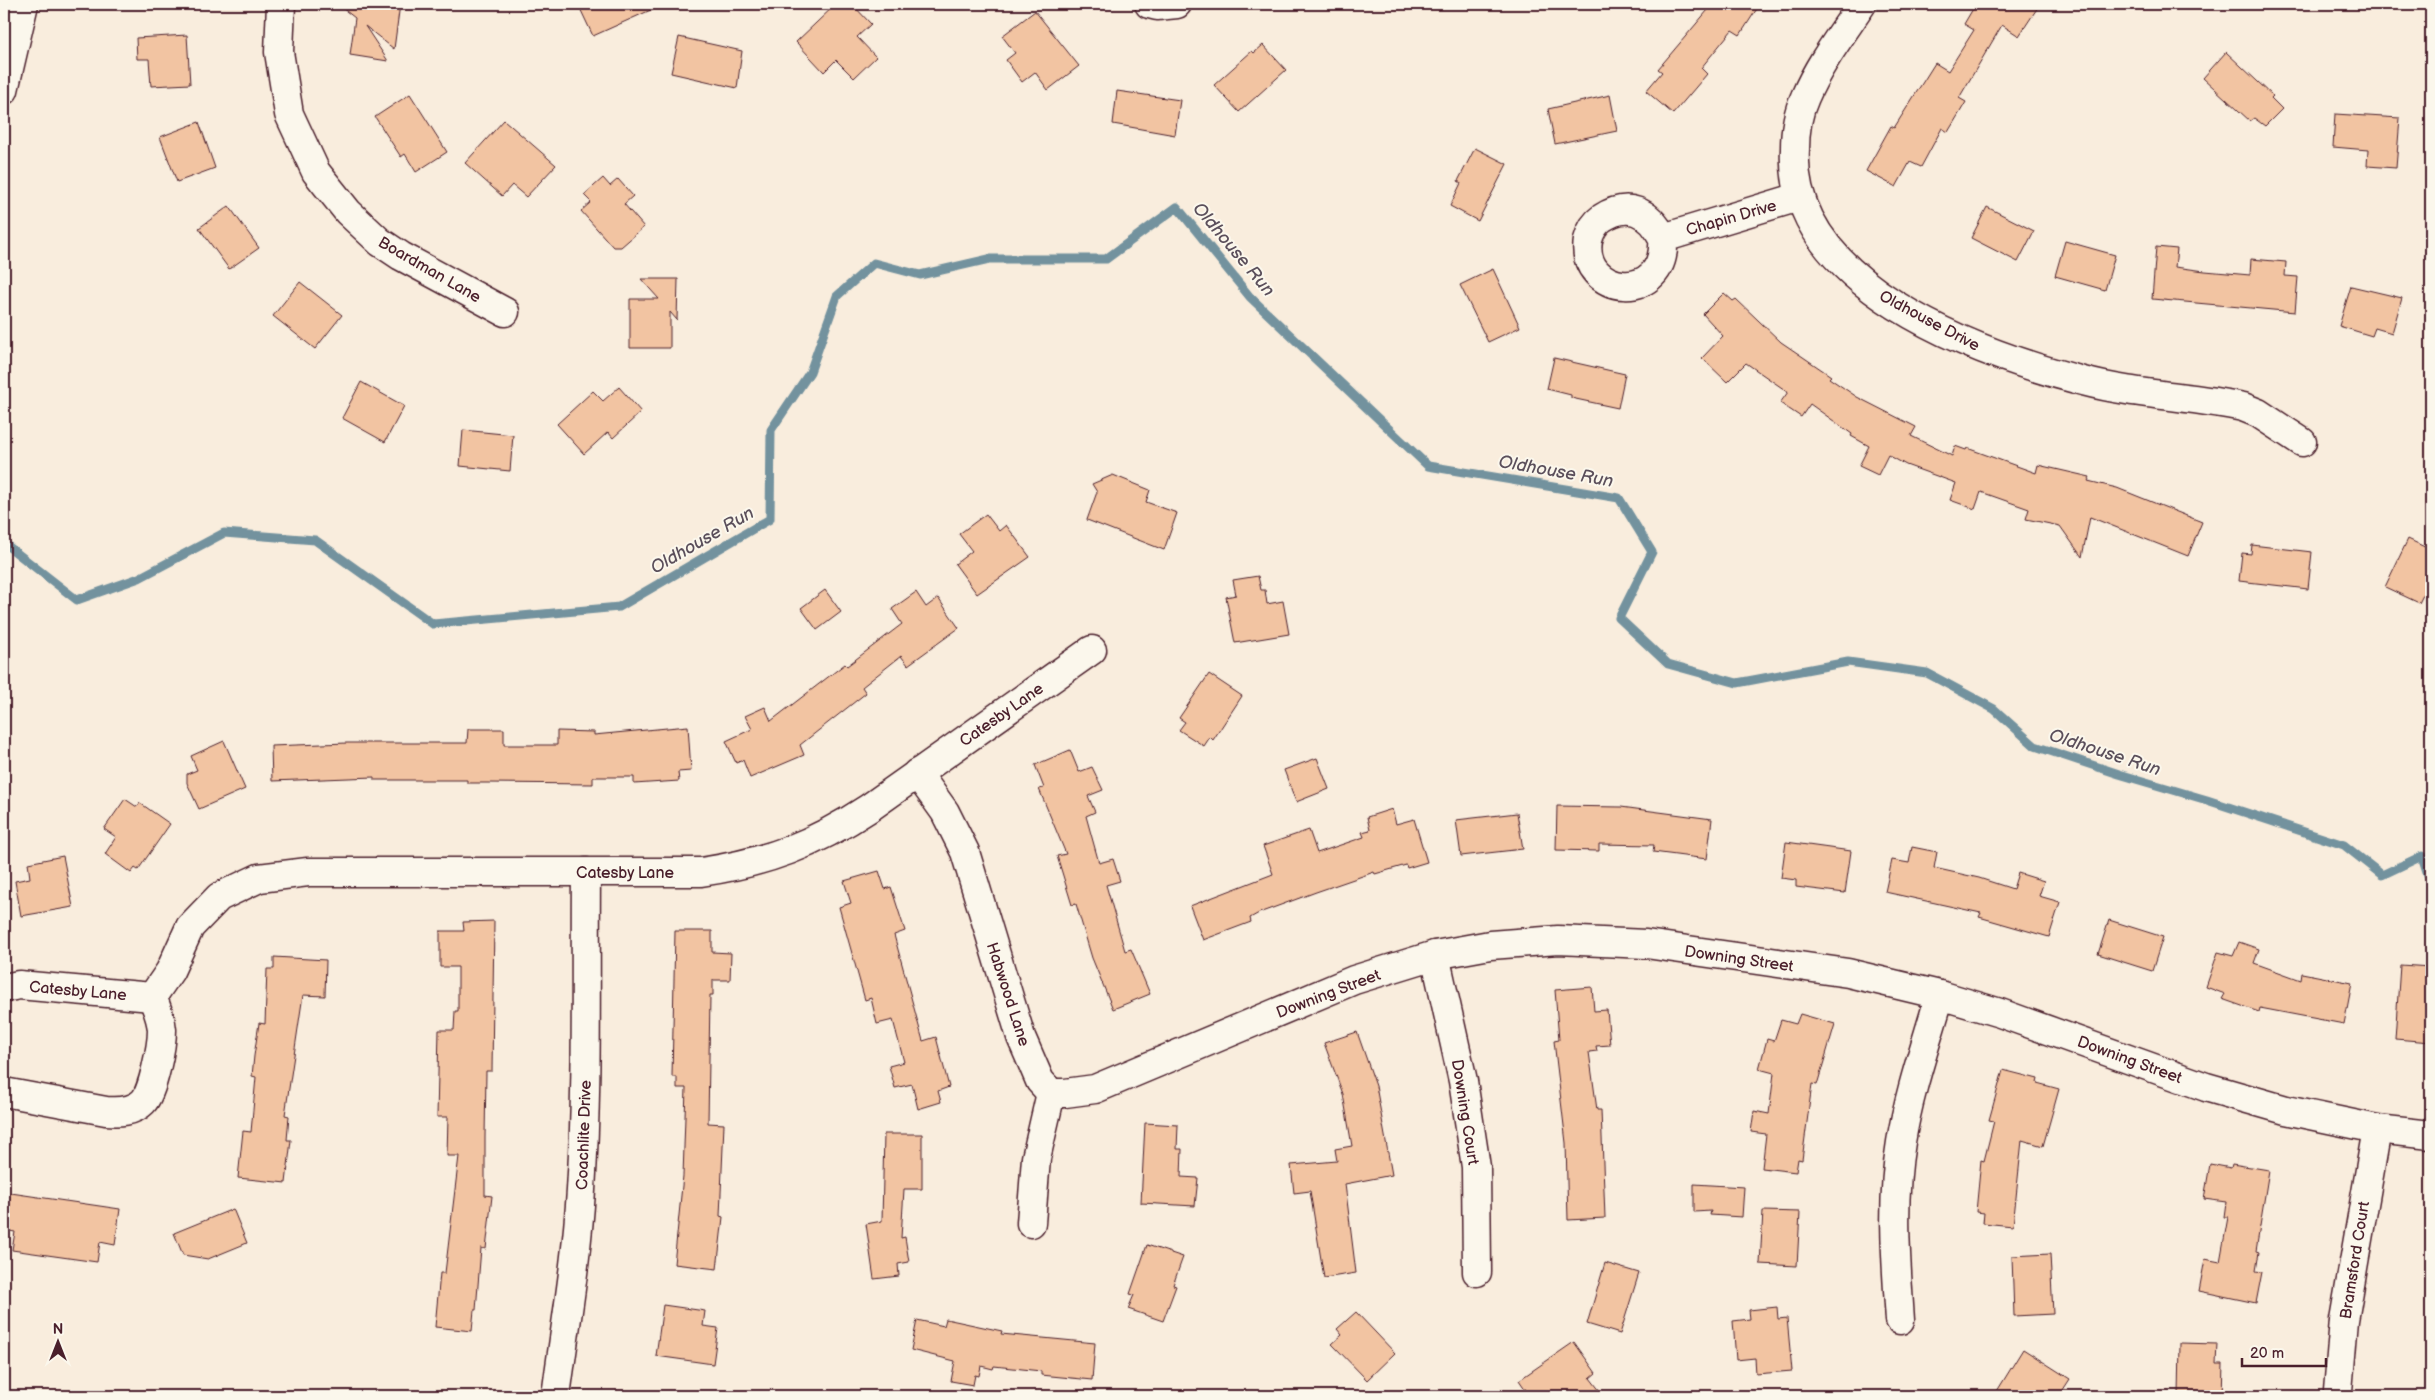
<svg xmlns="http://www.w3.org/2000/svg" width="2435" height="1400" font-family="'Balsamiq Sans',sans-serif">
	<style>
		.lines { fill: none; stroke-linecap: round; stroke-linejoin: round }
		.stream { stroke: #73929e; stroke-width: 9 }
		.building { fill: #f2c4a2; stroke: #4a1f2b }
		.minor-casing { stroke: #4a1f2b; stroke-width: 31 }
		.major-casing { stroke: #4a1f2b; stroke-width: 31 }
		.minor { stroke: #fbf7ec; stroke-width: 28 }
		.major { stroke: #fbf7ec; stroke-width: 28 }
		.labels { text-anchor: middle; stroke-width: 4; stroke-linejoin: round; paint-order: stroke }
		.street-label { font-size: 16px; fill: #4a1f2b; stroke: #fbf7ec }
		.water-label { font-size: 18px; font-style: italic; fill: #5b4f5b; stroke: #fbf7ec }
	</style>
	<rect width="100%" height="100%" fill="#f9eddd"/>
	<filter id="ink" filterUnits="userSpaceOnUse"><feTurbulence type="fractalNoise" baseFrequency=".02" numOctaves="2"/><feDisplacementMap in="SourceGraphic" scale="10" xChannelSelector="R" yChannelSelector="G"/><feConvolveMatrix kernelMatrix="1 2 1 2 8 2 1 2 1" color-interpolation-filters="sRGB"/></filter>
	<g filter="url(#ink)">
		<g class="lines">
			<path class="stream" d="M 4,543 L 77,600 L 139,578 L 224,533 L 315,540 L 433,624 L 619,607 L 770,519 L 771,430 L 810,372 L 837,296 L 874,263 L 920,275 L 989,259 L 1106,259 L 1177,207 L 1250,297 L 1428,466 L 1619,498 L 1652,552 L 1619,618 L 1668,664 L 1737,683 L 1848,662 L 1927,673 L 1994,709 L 2035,746 L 2119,774 L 2207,800 L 2344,845 L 2382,875 L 2422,856 L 2431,884"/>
		</g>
		<g class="building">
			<path d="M 337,4 L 400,4 L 394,49 L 365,26 L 388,61 L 350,55 L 355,18 Z"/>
			<path d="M 578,4 L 664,4 L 593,36 Z"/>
			<path d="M 836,4 L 852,4 L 871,24 L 857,37 L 876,57 L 854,78 L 836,60 L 824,72 L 796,42 Z"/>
			<path d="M 1713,4 L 1760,4 L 1740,35 L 1732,30 L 1701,68 L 1707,74 L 1673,114 L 1646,91 L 1662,72 L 1658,69 Z"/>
			<path d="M 1969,4 L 2040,4 L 2019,36 L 2002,25 L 1959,98 L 1966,102 L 1948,132 L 1942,128 L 1921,167 L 1910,162 L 1896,187 L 1866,171 L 1891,126 L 1894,128 L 1935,63 L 1948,71 L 1974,30 L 1964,24 L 1974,7 Z"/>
			<path d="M 1035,11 L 1079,66 L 1048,90 L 1035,72 L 1022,82 L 1006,60 L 1015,53 L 1002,36 Z"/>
			<path d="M 187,35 L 190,84 L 151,86 L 149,59 L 137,59 L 136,38 Z"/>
			<path d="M 679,37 L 742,51 L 737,88 L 671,73 Z"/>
			<path d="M 1263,45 L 1286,70 L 1239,112 L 1214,85 L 1252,51 L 1254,53 Z"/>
			<path d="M 2226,52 L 2273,96 L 2271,98 L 2282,109 L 2265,126 L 2254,118 L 2250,121 L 2203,78 Z"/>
			<path d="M 1117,91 L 1180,100 L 1175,135 L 1113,124 Z"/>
			<path d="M 410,94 L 447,152 L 416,172 L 405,154 L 401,157 L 375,117 Z"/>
			<path d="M 1610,95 L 1617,131 L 1555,144 L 1548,109 Z"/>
			<path d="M 2335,114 L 2400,118 L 2396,168 L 2367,166 L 2368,150 L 2333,147 Z"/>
			<path d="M 504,120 L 556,165 L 526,197 L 512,185 L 502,196 L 465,163 Z"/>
			<path d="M 199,122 L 215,168 L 177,182 L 160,137 Z"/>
			<path d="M 1475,148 L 1507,164 L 1478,221 L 1450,206 L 1461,183 L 1458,181 Z"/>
			<path d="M 603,178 L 610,186 L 618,179 L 633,196 L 624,204 L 644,227 L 621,247 L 613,247 L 581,211 L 591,202 L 584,195 Z"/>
			<path d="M 229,206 L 259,248 L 229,269 L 199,228 Z"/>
			<path d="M 1987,207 L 2034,231 L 2018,262 L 1971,238 Z"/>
			<path d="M 2065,241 L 2115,255 L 2105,290 L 2055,276 Z"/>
			<path d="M 2156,247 L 2177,249 L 2175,267 L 2205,271 L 2250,275 L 2251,259 L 2286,262 L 2285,276 L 2298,277 L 2295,312 L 2152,299 Z"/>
			<path d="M 1493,269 L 1520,327 L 1488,342 L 1460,285 Z"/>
			<path d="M 641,279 L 678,279 L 677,320 L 670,312 L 670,348 L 630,348 L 630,299 L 659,299 Z"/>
			<path d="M 300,282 L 342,315 L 315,349 L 273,316 Z"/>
			<path d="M 2351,286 L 2402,298 L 2392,333 L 2375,328 L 2372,336 L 2339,326 Z"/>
			<path d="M 1724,293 L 1733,301 L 1736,299 L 1781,342 L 1831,376 L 1829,378 L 1857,397 L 1916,427 L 1911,436 L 1952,456 L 1955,446 L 1966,450 L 1967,448 L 2036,473 L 2038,465 L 2090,477 L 2088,481 L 2117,488 L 2202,522 L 2188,556 L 2090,517 L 2082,557 L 2060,526 L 2026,519 L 2029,509 L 1981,492 L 1975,509 L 1950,500 L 1956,483 L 1906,465 L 1888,455 L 1878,475 L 1859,466 L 1869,446 L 1851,436 L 1852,434 L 1810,404 L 1801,417 L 1780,403 L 1788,392 L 1746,363 L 1727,382 L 1702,358 L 1723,336 L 1703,314 Z"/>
			<path d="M 1554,358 L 1625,374 L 1618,408 L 1571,398 L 1571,395 L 1547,389 Z"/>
			<path d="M 361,382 L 404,406 L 385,442 L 342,418 Z"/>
			<path d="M 619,387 L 641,412 L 613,438 L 608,432 L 584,454 L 557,424 L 593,391 L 603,401 Z"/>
			<path d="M 463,430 L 513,435 L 510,471 L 460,466 Z"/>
			<path d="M 1113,475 L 1150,490 L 1146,502 L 1177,513 L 1164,550 L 1087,520 L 1097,492 L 1092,484 Z"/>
			<path d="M 986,514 L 999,531 L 1006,525 L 1030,557 L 977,594 L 955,564 L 972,551 L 959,534 Z"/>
			<path d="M 2408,539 L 2431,550 L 2431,579 L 2419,603 L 2385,587 Z"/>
			<path d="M 2252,545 L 2312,552 L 2308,589 L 2239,581 L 2242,553 L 2251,554 Z"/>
			<path d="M 1258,576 L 1261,590 L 1265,590 L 1267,604 L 1283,601 L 1289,634 L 1235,643 L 1226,597 L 1236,595 L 1233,580 Z"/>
			<path d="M 825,590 L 841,612 L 817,630 L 801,608 Z"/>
			<path d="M 916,592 L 926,607 L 938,598 L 959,628 L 908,665 L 901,656 L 862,687 L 866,693 L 800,745 L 804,755 L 750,778 L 743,760 L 736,763 L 726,741 L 752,729 L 745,716 L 765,707 L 771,721 L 845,664 L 847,666 L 902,624 L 892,609 Z"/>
			<path d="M 1209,674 L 1242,696 L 1213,740 L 1210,737 L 1204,746 L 1179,730 L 1185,722 L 1179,718 Z"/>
			<path d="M 688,726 L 691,771 L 678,772 L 679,781 L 634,784 L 634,777 L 593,777 L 593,784 L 488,783 L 467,783 L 467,780 L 374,780 L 374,777 L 272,781 L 271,746 L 347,743 L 467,743 L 468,729 L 504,729 L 504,745 L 557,745 L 557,731 L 594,732 L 594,735 Z"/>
			<path d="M 224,741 L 245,789 L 199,809 L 187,783 L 187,774 L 197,770 L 191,756 Z"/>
			<path d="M 1070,750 L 1079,772 L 1092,767 L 1103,790 L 1088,796 L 1095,812 L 1086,816 L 1099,863 L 1113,859 L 1120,881 L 1106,885 L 1125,951 L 1131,949 L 1150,994 L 1113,1009 L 1092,958 L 1076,904 L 1072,905 L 1057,856 L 1066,854 L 1039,789 L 1044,788 L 1035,765 Z"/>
			<path d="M 1317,758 L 1329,789 L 1296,802 L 1284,770 Z"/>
			<path d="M 125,799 L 137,807 L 140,803 L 170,824 L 138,870 L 135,868 L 131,873 L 105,854 L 116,837 L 104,829 Z"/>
			<path d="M 1557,806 L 1621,807 L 1712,819 L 1707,859 L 1653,852 L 1654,845 L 1599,844 L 1599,851 L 1556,850 Z"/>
			<path d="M 1392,809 L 1396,824 L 1414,819 L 1427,862 L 1407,868 L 1406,865 L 1375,874 L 1374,872 L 1316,892 L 1259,913 L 1250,918 L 1251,922 L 1203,940 L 1190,906 L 1273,874 L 1263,846 L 1309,830 L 1317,853 L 1364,837 L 1362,832 L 1370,830 L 1367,817 Z"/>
			<path d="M 1517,813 L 1523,849 L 1461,856 L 1456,820 Z"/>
			<path d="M 1786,842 L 1851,851 L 1845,893 L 1796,887 L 1796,880 L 1781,878 Z"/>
			<path d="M 1912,847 L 1937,852 L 1934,868 L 1979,878 L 2013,889 L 2018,873 L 2044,881 L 2039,896 L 2060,902 L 2049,937 L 1979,917 L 1981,913 L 1885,892 L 1892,860 L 1909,863 Z"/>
			<path d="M 63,856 L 73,907 L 21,916 L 15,881 L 30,878 L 28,863 Z"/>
			<path d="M 879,871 L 885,889 L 891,887 L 905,931 L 894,935 L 923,1041 L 936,1037 L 949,1087 L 938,1091 L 941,1102 L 918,1109 L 912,1084 L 895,1088 L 889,1066 L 904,1062 L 893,1020 L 877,1024 L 871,998 L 865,1000 L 839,907 L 851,903 L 844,881 Z"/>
			<path d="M 2109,920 L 2163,937 L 2152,971 L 2098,954 Z"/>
			<path d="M 494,921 L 492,1071 L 486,1071 L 485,1137 L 485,1195 L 492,1196 L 486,1249 L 481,1248 L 476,1310 L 474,1310 L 472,1331 L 435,1327 L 440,1273 L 445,1273 L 459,1156 L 447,1156 L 448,1117 L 437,1117 L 439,1030 L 454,1030 L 455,1011 L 458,1011 L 458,967 L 440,967 L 440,931 L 464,931 L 463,922 Z"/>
			<path d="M 675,931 L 712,931 L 712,952 L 731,953 L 730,980 L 713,980 L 713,995 L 710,995 L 708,1123 L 724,1124 L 720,1216 L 723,1217 L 717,1269 L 674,1264 L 683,1176 L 686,1088 L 677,1088 L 677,1077 L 672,1077 Z"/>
			<path d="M 2239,942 L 2259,949 L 2254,963 L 2301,980 L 2302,973 L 2352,983 L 2344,1024 L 2260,1008 L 2259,1012 L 2222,999 L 2225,994 L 2206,987 L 2218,952 L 2233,956 Z"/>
			<path d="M 274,957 L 326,960 L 325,996 L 303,995 L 285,1115 L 289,1116 L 287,1140 L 291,1140 L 286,1183 L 238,1178 L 243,1131 L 251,1132 L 256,1077 L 252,1076 L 254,1056 L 259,1023 L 265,1024 L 267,969 L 274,969 Z"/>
			<path d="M 2400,965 L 2431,967 L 2427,1007 L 2431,1007 L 2431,1042 L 2395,1039 Z"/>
			<path d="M 1592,987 L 1594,1011 L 1607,1010 L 1610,1045 L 1596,1046 L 1597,1051 L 1589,1052 L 1597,1110 L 1601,1110 L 1605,1218 L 1568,1220 L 1566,1143 L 1554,1041 L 1559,1040 L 1555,990 Z"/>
			<path d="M 1800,1014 L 1835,1024 L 1817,1085 L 1812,1084 L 1802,1160 L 1798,1159 L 1796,1172 L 1762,1168 L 1766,1134 L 1751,1132 L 1754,1111 L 1769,1114 L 1774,1073 L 1759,1069 L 1767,1039 L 1774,1041 L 1781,1020 L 1796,1024 Z"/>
			<path d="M 1357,1032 L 1376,1086 L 1392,1175 L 1345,1184 L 1356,1273 L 1324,1278 L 1310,1191 L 1294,1193 L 1291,1165 L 1337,1161 L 1335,1149 L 1352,1146 L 1343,1094 L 1324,1043 Z"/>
			<path d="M 2003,1070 L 2038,1079 L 2037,1083 L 2059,1089 L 2043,1146 L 2022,1140 L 2013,1226 L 1983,1223 L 1984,1213 L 1976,1212 L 1981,1160 L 1984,1161 L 1994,1121 L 1989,1120 Z"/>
			<path d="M 1145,1123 L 1178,1125 L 1177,1149 L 1182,1149 L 1181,1177 L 1198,1178 L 1195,1206 L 1141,1203 Z"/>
			<path d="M 884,1134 L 922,1134 L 922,1189 L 904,1189 L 901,1238 L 905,1237 L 909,1262 L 898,1264 L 899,1276 L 874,1279 L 866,1224 L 882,1221 Z"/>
			<path d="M 2210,1164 L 2231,1168 L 2232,1164 L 2269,1170 L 2256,1251 L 2259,1252 L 2256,1271 L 2262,1272 L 2256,1303 L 2199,1291 L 2205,1259 L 2220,1262 L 2228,1217 L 2224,1217 L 2226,1202 L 2204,1199 Z"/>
			<path d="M 1694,1184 L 1744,1187 L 1742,1217 L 1710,1215 L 1711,1211 L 1694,1212 Z"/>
			<path d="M 4,1192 L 120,1209 L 115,1245 L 100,1242 L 97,1262 L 12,1250 L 15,1232 L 4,1230 Z"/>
			<path d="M 233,1209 L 247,1243 L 208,1259 L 183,1255 L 174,1233 Z"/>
			<path d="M 1763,1211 L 1800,1212 L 1797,1266 L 1760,1264 Z"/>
			<path d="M 1147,1245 L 1183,1257 L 1173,1285 L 1176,1286 L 1163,1321 L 1128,1309 L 1134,1295 L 1130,1294 Z"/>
			<path d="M 2050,1254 L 2053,1314 L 2014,1316 L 2012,1256 Z"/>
			<path d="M 1605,1263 L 1639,1273 L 1620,1334 L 1587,1324 Z"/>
			<path d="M 663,1305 L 705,1311 L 703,1326 L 718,1328 L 713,1364 L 656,1356 Z"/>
			<path d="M 1777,1307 L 1778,1319 L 1787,1318 L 1792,1371 L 1756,1374 L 1755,1358 L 1736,1360 L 1733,1321 L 1750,1319 L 1749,1310 Z"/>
			<path d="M 1356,1312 L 1395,1353 L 1367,1380 L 1332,1344 L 1342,1335 L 1337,1329 Z"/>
			<path d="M 946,1319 L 1002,1331 L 1001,1334 L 1095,1343 L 1092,1380 L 1041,1375 L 1041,1371 L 994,1366 L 993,1369 L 981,1366 L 979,1376 L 975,1375 L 973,1385 L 951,1381 L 955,1361 L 911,1350 L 917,1320 L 944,1326 Z"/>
			<path d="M 1574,1342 L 1596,1373 L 1590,1378 L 1604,1396 L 1530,1396 L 1519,1380 Z"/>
			<path d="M 2180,1343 L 2217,1344 L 2216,1364 L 2223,1364 L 2222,1396 L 2179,1396 Z"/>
			<path d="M 2023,1349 L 2070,1379 L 2059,1396 L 1994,1396 Z"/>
		</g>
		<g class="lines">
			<g class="minor-casing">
				<g id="minor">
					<path d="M 281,4 L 279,52 L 289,114 L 316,172 L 348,212 L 380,242 L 401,256 L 505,312"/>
					<path d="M 1149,4 L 1157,6 L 1177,4"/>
					<path d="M 1862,4 C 1842,34 1819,64 1805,97 C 1798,112 1795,132 1795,149 C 1787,284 1975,353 2083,381 C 2135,395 2190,396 2243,407 L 2258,413 L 2302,442"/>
					<path d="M 1663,238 C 1668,306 1579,295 1588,240 C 1590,232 1595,223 1602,218 C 1628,201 1649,211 1663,238 L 1799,197"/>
					<path d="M 917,773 L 945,812 L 965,852 L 1021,1037 L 1040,1081 L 1051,1093"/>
					<path d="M 1435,955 L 1463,1081 L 1476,1167 L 1477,1272"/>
					<path d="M 4,988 L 19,985 L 152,997 L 170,971 L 190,927 L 219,897 L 259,878 L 308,872 L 701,872 C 767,862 813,845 869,808 L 1092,650"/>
					<path d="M 4,1092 L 106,1111 C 119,1112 133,1112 143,1102 C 153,1092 162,1045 162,1030 C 161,1018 157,1008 152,997"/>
					<path d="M 1051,1093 L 1065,1093 L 1095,1089 L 1354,980 L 1435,955 L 1490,945 L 1558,940 L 1646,944 L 1848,973 L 1940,995 L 2000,1013 L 2206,1087 L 2286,1110 L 2377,1129 L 2431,1135"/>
					<path d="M 1031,1223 L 1036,1158 L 1051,1093"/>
					<path d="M 1900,1320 C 1896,1261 1891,1201 1901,1142 C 1909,1092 1926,1044 1940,995"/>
					<path d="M 2338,1391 L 2344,1320 L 2377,1129"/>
					<path d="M 556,1396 C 565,1328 577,1259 581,1190 C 588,1084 585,978 586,872"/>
				</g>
			</g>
			<g class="major-casing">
				<path id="major" d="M 4,90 L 24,4"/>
			</g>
			<use href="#minor" class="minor"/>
			<use href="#major" class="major"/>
		</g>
	</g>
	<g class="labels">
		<g class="street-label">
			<text transform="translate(1731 217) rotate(-16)" y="6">Chapin Drive</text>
			<text transform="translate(430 269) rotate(30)" y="6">Boardman Lane</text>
			<text transform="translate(1930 320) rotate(28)" y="6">Oldhouse Drive</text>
			<text transform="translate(1001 714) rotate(-35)" y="6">Catesby Lane</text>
			<text x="625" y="878">Catesby Lane</text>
			<text transform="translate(1739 958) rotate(8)" y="6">Downing Street</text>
			<text transform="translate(78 990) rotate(5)" y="6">Catesby Lane</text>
			<text transform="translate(1328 993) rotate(-21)" y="6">Downing Street</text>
			<text transform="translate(1009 994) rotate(72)" y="6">Habwood Lane</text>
			<text transform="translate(2130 1059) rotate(20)" y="6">Downing Street</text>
			<text transform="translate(1466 1112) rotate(81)" y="6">Downing Court</text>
			<text transform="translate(583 1135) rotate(-88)" y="6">Coachlite Drive</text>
			<text transform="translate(2354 1260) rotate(-81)" y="6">Bramsford Court</text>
		</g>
		<g class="water-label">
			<text transform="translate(1234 249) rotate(50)" y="6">Oldhouse Run</text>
			<text transform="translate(1556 471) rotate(10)" y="6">Oldhouse Run</text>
			<text transform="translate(702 540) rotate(-30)" y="6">Oldhouse Run</text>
			<text transform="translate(2105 752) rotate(18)" y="6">Oldhouse Run</text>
		</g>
	</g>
	<rect width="2435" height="1400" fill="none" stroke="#fbf7ec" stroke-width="20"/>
	<rect x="10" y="10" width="2415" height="1380" fill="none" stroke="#4a1f2b" stroke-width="2" filter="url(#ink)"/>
	<g transform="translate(58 1342)" stroke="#fbf7ec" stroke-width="4" paint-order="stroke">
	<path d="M0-4L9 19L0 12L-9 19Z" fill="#4a1f2b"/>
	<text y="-8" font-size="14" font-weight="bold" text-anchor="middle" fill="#4a1f2b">N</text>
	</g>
	<path d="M2242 1358v8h84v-8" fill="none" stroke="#4a1f2b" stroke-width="2.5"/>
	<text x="2250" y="1358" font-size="15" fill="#4a1f2b" stroke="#fbf7ec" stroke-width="4" paint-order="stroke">20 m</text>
</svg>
